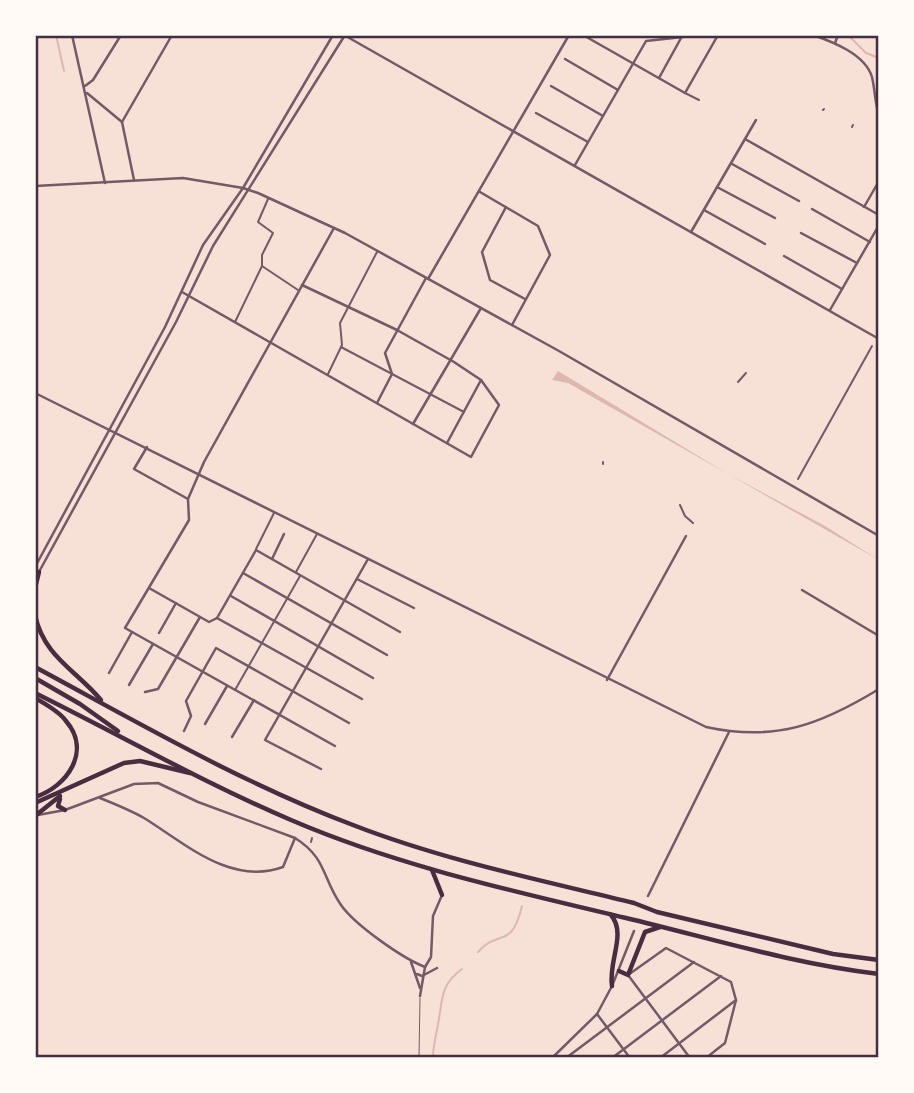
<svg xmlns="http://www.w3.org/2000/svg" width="914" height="1093" font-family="Inter,sans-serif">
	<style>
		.water { fill: #dcb8b0 }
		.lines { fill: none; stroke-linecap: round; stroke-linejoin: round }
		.stream { stroke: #dcb8b0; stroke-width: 2 }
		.service { stroke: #755966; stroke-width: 1 }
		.pedestrian { stroke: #755966; stroke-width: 2 }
		.minor { stroke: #755966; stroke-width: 2.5 }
		.tertiary { stroke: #755966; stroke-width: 2.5 }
		.trunk { stroke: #4a2c40; stroke-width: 4.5 }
		.neatline { fill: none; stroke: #4a2c40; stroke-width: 2.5 }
	</style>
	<rect width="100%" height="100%" fill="#f7e1d7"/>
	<path class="water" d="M 558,371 L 728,474 L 825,526 L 879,560 L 568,383 L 552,380 Z"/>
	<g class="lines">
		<g class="stream">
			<path d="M 56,35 L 64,71"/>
			<path d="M 848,35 L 866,53 L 879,58"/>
			<path d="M 478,952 C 499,928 511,951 522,906"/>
			<path d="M 433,1058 C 433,1046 436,1036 438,1024 C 443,1000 439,986 462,969"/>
		</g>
		<path class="service" d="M 419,1058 L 420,998"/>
		<g class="pedestrian">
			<path d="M 685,93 L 699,100"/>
			<path d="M 823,110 L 824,109"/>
			<path d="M 852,127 L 853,125"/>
			<path d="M 262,266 L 298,290"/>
			<path d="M 235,322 L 262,266 L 262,255 L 273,233 L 258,222 L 268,199"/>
			<path d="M 341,347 L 464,412"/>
			<path d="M 328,374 L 342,345 L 340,323 L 377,252"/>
			<path d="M 738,382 L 746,373"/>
			<path d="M 603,464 L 603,462"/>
			<path d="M 798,479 L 872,346"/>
			<path d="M 680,505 L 685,516 L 693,523"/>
			<path d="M 256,549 L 274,513"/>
			<path d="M 296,572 L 317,534"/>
			<path d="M 235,690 L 300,576"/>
			<path d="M 311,842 L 312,838"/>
		</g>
		<g class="minor">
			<path d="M 583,35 L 685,93 L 718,35"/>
			<path d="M 835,43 L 838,35"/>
			<path d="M 565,59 L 618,90"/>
			<path d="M 659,78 L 681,38"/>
			<path d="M 551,86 L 603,116"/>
			<path d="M 536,113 L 588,142"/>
			<path d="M 745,139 L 879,215"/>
			<path d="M 732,164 L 799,201"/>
			<path d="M 575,165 L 646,41 L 701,35"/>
			<path d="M 717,187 L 775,218"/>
			<path d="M 480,192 L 538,226 L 550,255 L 512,325"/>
			<path d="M 506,207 L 482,252 L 490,280 L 525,299"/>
			<path d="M 864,207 L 879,181"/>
			<path d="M 812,209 L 870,242"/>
			<path d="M 704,210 L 765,244"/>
			<path d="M 334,228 L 204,462 L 188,499 L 189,520 L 125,628 L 335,746"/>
			<path d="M 691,232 L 756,120"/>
			<path d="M 801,233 L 857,263"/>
			<path d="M 784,256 L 842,289"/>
			<path d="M 182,292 L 471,457 L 499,405 L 481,380 L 454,362 L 397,330 L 302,285"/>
			<path d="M 830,310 L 879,225"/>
			<path d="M 377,403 L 392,374 L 385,353 L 426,278"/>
			<path d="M 447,443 L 481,380"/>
			<path d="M 147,447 L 134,469 L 188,499"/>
			<path d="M 272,559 L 284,534"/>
			<path d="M 243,573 L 387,655"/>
			<path d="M 357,579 L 414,608"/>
			<path d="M 149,588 L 209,622 L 217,618 L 362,699"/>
			<path d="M 802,590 L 879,636"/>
			<path d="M 231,596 L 373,678"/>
			<path d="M 217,618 L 256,550 L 400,632"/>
			<path d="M 159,633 L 176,603"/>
			<path d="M 109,673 L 132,632"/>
			<path d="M 607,680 L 686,536"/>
			<path d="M 129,685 L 153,644"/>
			<path d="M 145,692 L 158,689 L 200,617"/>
			<path d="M 205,724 L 227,686"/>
			<path d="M 184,731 L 191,716 L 186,701 L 216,648 L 349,723"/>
			<path d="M 232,737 L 254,700"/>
			<path d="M 321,769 L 265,740 L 368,559"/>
			<path d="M 100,798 C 115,804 130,810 144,818 C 186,844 231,886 283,867 L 295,838"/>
			<path d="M 38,815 L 65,810 L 134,784 L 158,783 L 198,802 L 295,838 C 327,858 322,878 341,905 C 355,925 402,958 425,967 L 420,996"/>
			<path d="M 648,896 L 729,732"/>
			<path d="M 411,962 L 420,988"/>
			<path d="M 425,967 L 431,957 L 433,916 L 442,895"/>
			<path d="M 417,974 L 422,976 L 437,968"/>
			<path d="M 597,1014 L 630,1058"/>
			<path d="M 552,1058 L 597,1014 L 612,986 L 634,931"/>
			<path d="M 566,1058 L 694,962"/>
			<path d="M 612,1058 L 721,976"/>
			<path d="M 660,1058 L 736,1000"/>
			<path d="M 690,1058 L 628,975 L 666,948 L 731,982 L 736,1000 L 725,1043 L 706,1058"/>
		</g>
		<g class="tertiary">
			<path d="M 72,35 L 105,183"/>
			<path d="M 344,35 L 879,339"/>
			<path d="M 813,35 C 833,42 865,54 872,77 C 875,90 875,103 879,116"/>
			<path d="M 85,86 L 93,80 L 121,35"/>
			<path d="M 87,93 L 122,122 L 134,180"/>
			<path d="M 122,122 L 172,35"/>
			<path d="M 35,186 L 183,178 L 243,188 L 258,193 L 345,233 L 559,351 L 879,536"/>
			<path d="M 428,279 L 569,35"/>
			<path d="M 35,393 L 706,727 C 775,742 820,725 879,689"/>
			<path d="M 413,424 L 481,308"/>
			<path d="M 35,567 L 165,327 L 203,245 L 243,188 L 333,35"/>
			<path d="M 40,570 L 176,322 L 213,246 L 345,35"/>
		</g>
		<g class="trunk">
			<path d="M 35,588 L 39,572"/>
			<path d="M 35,615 C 44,657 76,670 101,700"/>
			<path d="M 35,667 C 139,723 242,783 353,825 C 443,860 540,880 634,903 L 657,912 L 833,954 L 879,960"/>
			<path d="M 35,678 L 80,704 L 118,731"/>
			<path d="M 35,693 C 120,735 204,783 291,820 C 398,866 513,891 626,918 C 710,938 793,964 879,974"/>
			<path d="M 35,698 C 45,704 59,711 66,721 C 92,751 67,787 35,797"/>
			<path d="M 60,799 L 58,806 L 65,810"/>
			<path d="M 35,803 L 124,763 L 140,761 L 190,773"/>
			<path d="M 35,816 L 60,796"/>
			<path d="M 432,870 L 442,895"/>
			<path d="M 611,915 C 627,934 608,961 612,986"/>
			<path d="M 619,971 L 628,975 L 645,932 L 660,927"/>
		</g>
	</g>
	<rect width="914" height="1093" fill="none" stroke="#fffaf5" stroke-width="74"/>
	<rect x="37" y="37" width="840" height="1019" class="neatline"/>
</svg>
